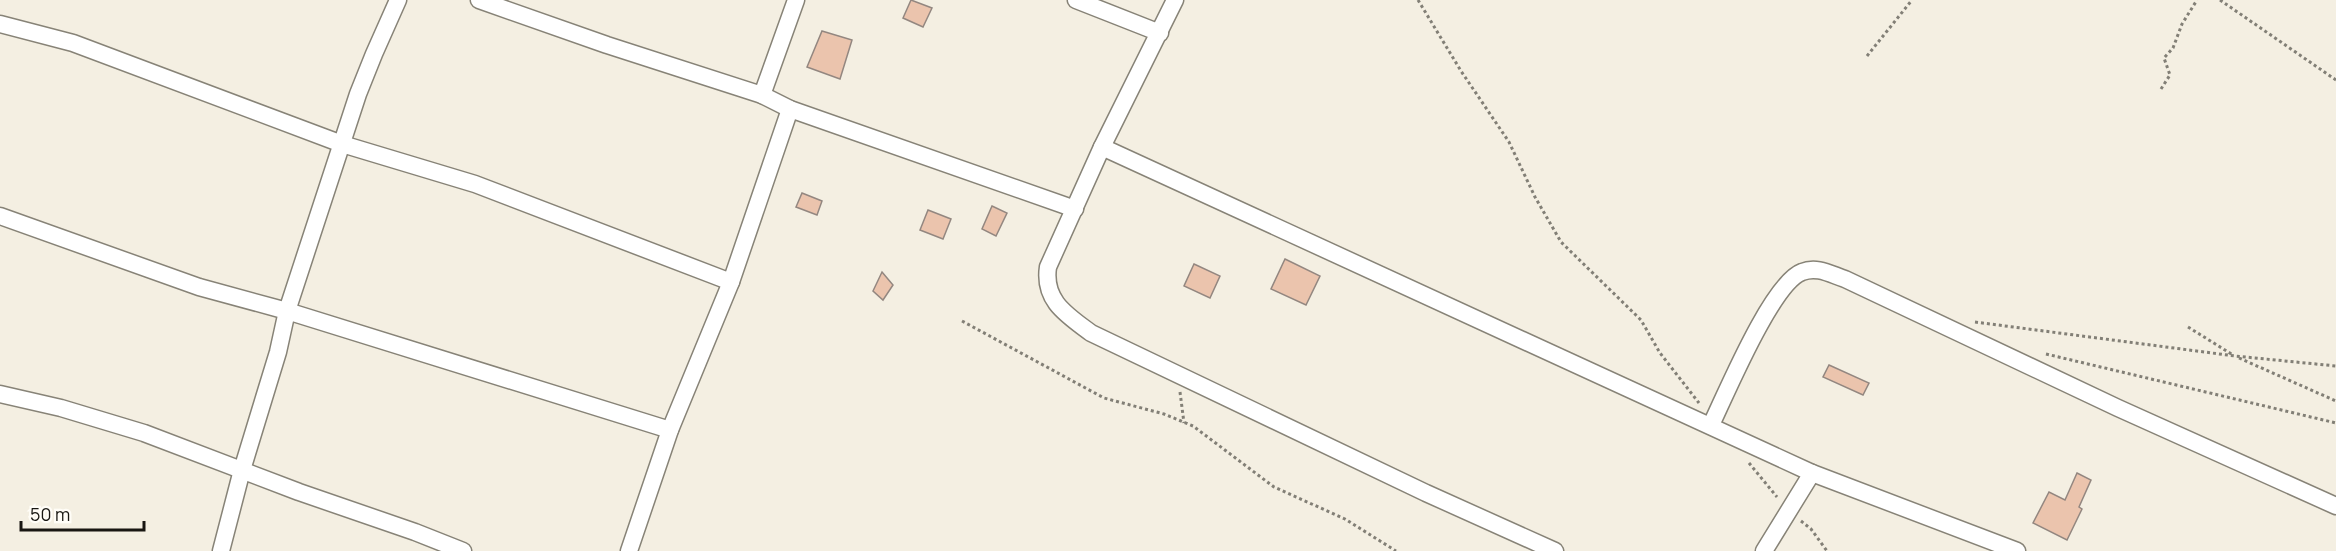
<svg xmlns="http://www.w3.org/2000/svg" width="2336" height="551" font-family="Manrope,sans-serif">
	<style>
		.building { fill: #ebc4ad; stroke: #938780; stroke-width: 1.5 }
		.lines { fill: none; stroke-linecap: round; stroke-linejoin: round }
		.minor-casing { stroke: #878377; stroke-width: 19 }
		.path { stroke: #827f76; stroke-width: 3; stroke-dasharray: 3 3; stroke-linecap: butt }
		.minor { stroke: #fff; stroke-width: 16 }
	</style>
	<rect width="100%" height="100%" fill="#f4efe2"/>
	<g class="building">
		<path d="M 911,0 L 932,8 L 923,27 L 903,18 Z"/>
		<path d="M 822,31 L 852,40 L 840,79 L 807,67 Z"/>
		<path d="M 802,193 L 822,201 L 817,215 L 796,207 Z"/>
		<path d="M 992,206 L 1007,213 L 996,236 L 982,229 Z"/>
		<path d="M 928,210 L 951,219 L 943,239 L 920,230 Z"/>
		<path d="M 1285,259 L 1320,276 L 1306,305 L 1271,289 Z"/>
		<path d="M 1194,264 L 1220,276 L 1210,298 L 1184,286 Z"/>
		<path d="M 882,272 L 893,285 L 883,300 L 873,291 Z"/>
		<path d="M 1829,365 L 1869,383 L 1863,395 L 1823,377 Z"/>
		<path d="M 2077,473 L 2091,480 L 2079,507 L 2082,509 L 2067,540 L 2033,523 L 2049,492 L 2065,500 Z"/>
	</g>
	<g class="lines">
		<g class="minor-casing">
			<g id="minor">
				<path d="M 479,0 L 607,45 L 762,95 L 790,109 L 1075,209"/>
				<path d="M 1076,0 L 1160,33"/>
				<path d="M 1175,0 L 1102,147 L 1048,267 C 1043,301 1067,315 1091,333 L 1426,493 L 1555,551"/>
				<path d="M 0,24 L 73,43 L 342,144 L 475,184 L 731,282"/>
				<path d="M 762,95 L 796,0"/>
				<path d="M 1102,147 L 1812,473 L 2017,551"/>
				<path d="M 0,216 L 199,287 L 287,311 L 670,430"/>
				<path d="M 0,394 L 61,408 L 144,433 L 299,492 L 415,532 L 463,551"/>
				<path d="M 1711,425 C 1726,394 1772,283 1802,272 C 1817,266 1830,274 1845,279 L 2118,408 L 2336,506"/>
				<path d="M 221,551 L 242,470 L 278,352 L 287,311 L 358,94 L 374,54 L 398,0"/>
				<path d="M 629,551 L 670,430 L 731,282 L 790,109"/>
				<path d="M 1764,551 L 1812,473"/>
			</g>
		</g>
		<g class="path">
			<path d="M 1418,0 L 1461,71 L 1509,142 L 1535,197 L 1561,242 L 1641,320 L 1660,353 L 1699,403"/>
			<path d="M 2220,0 L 2336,80"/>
			<path d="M 1867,56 L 1912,0"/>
			<path d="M 2161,89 L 2170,75 L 2164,58 L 2173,48 L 2182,24 L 2197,0"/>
			<path d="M 962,321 L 1104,398 L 1164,414 L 1193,426 L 1274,487 L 1345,519 L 1396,551"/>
			<path d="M 1975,322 L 2235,356 L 2336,366"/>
			<path d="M 2188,327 L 2233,355"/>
			<path d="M 2046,354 L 2336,423"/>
			<path d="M 2239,358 L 2336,401"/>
			<path d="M 1180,392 L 1184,423"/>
			<path d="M 1749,463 L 1777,497"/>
			<path d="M 1801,521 L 1811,529 L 1827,551"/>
		</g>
		<use href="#minor" class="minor"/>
	</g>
	<path d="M21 521v9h123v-9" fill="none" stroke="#181611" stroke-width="3"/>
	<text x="30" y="521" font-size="18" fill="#181611" stroke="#fffdf7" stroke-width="4.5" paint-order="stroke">50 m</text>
</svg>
